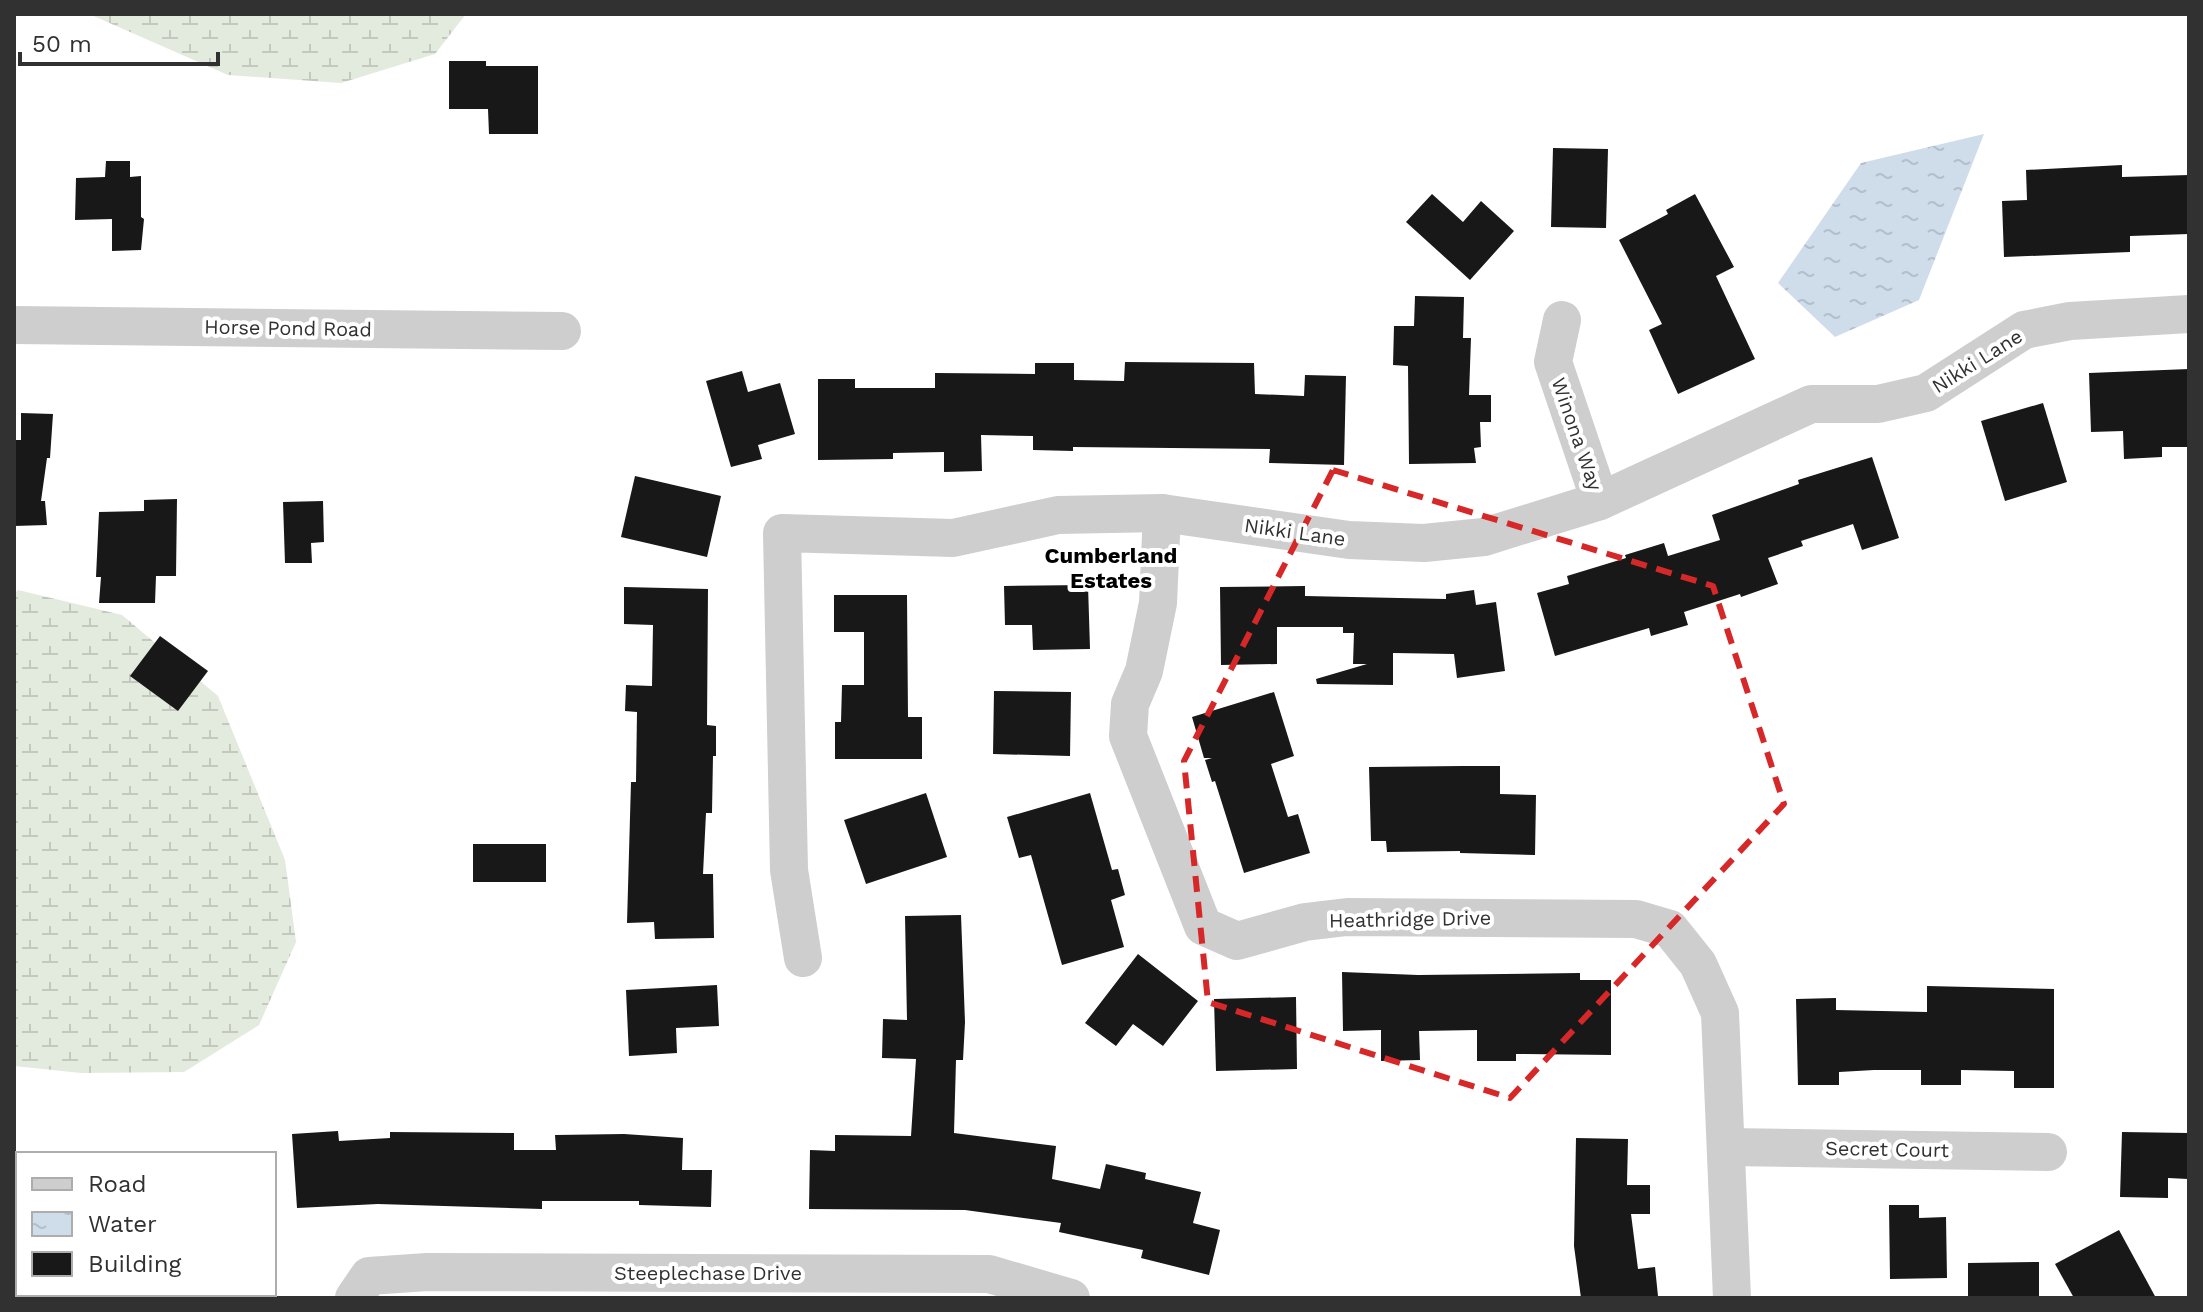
<svg xmlns="http://www.w3.org/2000/svg" width="2203" height="1312" font-family="'Work Sans',sans-serif">
	<style>
		.wetland { fill: url(#wetland-marsh) }
		.water { fill: url(#water-ripples) }
		.building { fill: #181818 }
		.lines { fill: none; stroke-linecap: round; stroke-linejoin: round }
		.minor { stroke: #cecece; stroke-width: 38 }
		.marked { fill: none; stroke: #d62828; stroke-width: 6; stroke-dasharray: 16 10; stroke-linejoin: round }
		.labels { text-anchor: middle; stroke-width: 8; stroke-linejoin: round; paint-order: stroke }
		.street-label { font-size: 20px; fill: #313131; stroke: #fff }
		.neighbourhood-label { font-size: 22px; font-weight: bold; fill: #000; stroke: #fff }
	</style>
	<defs>
		<pattern id="wetland-marsh" width="20" height="14" patternUnits="userSpaceOnUse" patternTransform="scale(2)"><rect width="20" height="14" fill="#e3eade"/><path d="M1 5h8M5 5V1M11 12h8M15 12V8" fill="none" stroke="#c3c9bf"/></pattern>
		<pattern id="water-ripples" width="26" height="14" patternUnits="userSpaceOnUse" patternTransform="scale(2)"><rect width="26" height="14" fill="#cfddeb"/><path d="M2 4q2-2 4 0t4 0M15 11q2-2 4 0t4 0" fill="none" stroke="#b2beca"/></pattern>
	</defs>
	<rect width="100%" height="100%" fill="#fff"/>
	<g class="wetland">
		<path d="M 89,14 L 466,14 L 435,54 L 341,83 L 228,75 Z"/>
		<path d="M 18,590 L 122,615 L 218,696 L 285,860 L 296,942 L 259,1025 L 184,1072 L 81,1073 L 14,1066 L 14,594 Z"/>
	</g>
	<path class="water" d="M 1984,134 L 1919,300 L 1835,337 L 1778,283 L 1861,163 Z"/>
	<g class="building">
		<path d="M 449,61 L 486,61 L 486,66 L 538,66 L 538,134 L 489,134 L 488,109 L 449,109 Z"/>
		<path d="M 1553,148 L 1608,149 L 1606,228 L 1551,227 Z"/>
		<path d="M 106,161 L 130,161 L 130,177 L 141,176 L 141,217 L 144,219 L 141,250 L 112,251 L 112,219 L 75,220 L 76,178 L 105,177 Z"/>
		<path d="M 2122,165 L 2122,177 L 2189,175 L 2189,234 L 2130,236 L 2130,252 L 2004,257 L 2002,201 L 2027,200 L 2026,170 Z"/>
		<path d="M 1432,194 L 1463,222 L 1481,201 L 1514,231 L 1470,280 L 1406,222 Z"/>
		<path d="M 1695,194 L 1734,267 L 1716,276 L 1755,359 L 1678,394 L 1649,330 L 1662,324 L 1619,240 L 1668,214 L 1666,210 Z"/>
		<path d="M 1415,296 L 1464,297 L 1463,338 L 1471,338 L 1469,395 L 1491,395 L 1491,422 L 1480,422 L 1481,447 L 1474,448 L 1476,463 L 1409,464 L 1408,366 L 1393,365 L 1394,326 L 1414,326 Z"/>
		<path d="M 1125,362 L 1254,363 L 1255,394 L 1304,396 L 1305,375 L 1346,376 L 1344,465 L 1269,463 L 1270,449 L 1073,447 L 1073,451 L 1033,450 L 1033,436 L 981,435 L 982,471 L 944,472 L 944,452 L 893,453 L 893,459 L 818,460 L 818,379 L 855,379 L 855,388 L 935,388 L 935,373 L 1035,374 L 1035,363 L 1074,363 L 1074,380 L 1124,381 Z"/>
		<path d="M 2189,369 L 2189,447 L 2162,447 L 2162,457 L 2124,459 L 2123,431 L 2091,432 L 2089,373 Z"/>
		<path d="M 742,371 L 748,392 L 780,383 L 795,434 L 758,445 L 762,459 L 731,467 L 706,381 Z"/>
		<path d="M 2043,403 L 2067,482 L 2005,501 L 1981,421 Z"/>
		<path d="M 21,413 L 53,414 L 50,458 L 47,458 L 41,501 L 45,501 L 47,525 L 14,526 L 14,440 L 21,440 Z"/>
		<path d="M 1872,457 L 1899,538 L 1862,550 L 1853,524 L 1801,541 L 1803,546 L 1768,558 L 1778,584 L 1741,597 L 1740,594 L 1684,612 L 1688,625 L 1651,636 L 1649,628 L 1555,656 L 1537,593 L 1569,584 L 1567,576 L 1626,558 L 1625,555 L 1664,543 L 1668,556 L 1720,540 L 1712,515 L 1799,484 L 1798,480 Z"/>
		<path d="M 635,476 L 721,496 L 707,557 L 621,537 Z"/>
		<path d="M 177,499 L 176,576 L 156,576 L 155,603 L 99,603 L 101,577 L 96,577 L 99,512 L 144,511 L 144,500 Z"/>
		<path d="M 323,501 L 324,542 L 311,543 L 312,563 L 285,563 L 283,502 Z"/>
		<path d="M 1088,585 L 1090,649 L 1033,650 L 1032,625 L 1005,625 L 1004,586 Z"/>
		<path d="M 1305,586 L 1305,596 L 1446,599 L 1446,594 L 1474,590 L 1476,605 L 1496,602 L 1505,671 L 1457,678 L 1454,654 L 1393,653 L 1393,685 L 1317,684 L 1316,679 L 1367,664 L 1353,664 L 1354,633 L 1343,633 L 1343,627 L 1277,627 L 1277,664 L 1221,665 L 1220,587 Z"/>
		<path d="M 624,587 L 708,589 L 707,725 L 716,726 L 716,756 L 713,756 L 712,813 L 706,813 L 703,874 L 713,874 L 714,938 L 655,939 L 654,922 L 627,923 L 631,782 L 636,782 L 637,712 L 625,711 L 626,685 L 652,686 L 653,625 L 624,624 Z"/>
		<path d="M 834,595 L 907,595 L 908,717 L 922,717 L 922,759 L 835,759 L 835,722 L 841,722 L 842,685 L 864,685 L 864,632 L 834,632 Z"/>
		<path d="M 160,636 L 208,671 L 178,711 L 130,676 Z"/>
		<path d="M 994,691 L 1071,692 L 1070,756 L 993,754 Z"/>
		<path d="M 1274,692 L 1294,756 L 1271,764 L 1288,817 L 1298,814 L 1310,853 L 1244,873 L 1215,781 L 1212,782 L 1205,760 L 1212,758 L 1204,758 L 1192,717 Z"/>
		<path d="M 1462,766 L 1500,766 L 1500,794 L 1536,795 L 1535,855 L 1460,853 L 1460,851 L 1387,852 L 1386,841 L 1371,841 L 1369,767 Z"/>
		<path d="M 926,793 L 947,857 L 866,884 L 844,820 Z"/>
		<path d="M 1090,793 L 1112,870 L 1118,869 L 1125,895 L 1111,900 L 1124,947 L 1062,965 L 1031,855 L 1019,858 L 1007,817 Z"/>
		<rect x="473" y="844" width="73" height="38"/>
		<path d="M 961,915 L 965,1022 L 963,1060 L 956,1060 L 954,1133 L 1056,1146 L 1052,1179 L 1100,1189 L 1106,1164 L 1146,1173 L 1145,1179 L 1201,1192 L 1193,1223 L 1220,1230 L 1209,1275 L 1141,1258 L 1143,1250 L 1059,1232 L 1061,1223 L 965,1210 L 809,1209 L 810,1150 L 835,1151 L 835,1135 L 911,1136 L 916,1059 L 882,1058 L 883,1019 L 907,1020 L 905,916 Z"/>
		<path d="M 1138,954 L 1198,1001 L 1163,1046 L 1133,1024 L 1116,1046 L 1085,1023 Z"/>
		<path d="M 1342,972 L 1418,975 L 1580,973 L 1580,980 L 1611,980 L 1611,1055 L 1516,1054 L 1516,1061 L 1477,1061 L 1477,1030 L 1419,1031 L 1420,1060 L 1381,1061 L 1381,1030 L 1343,1031 Z"/>
		<path d="M 717,985 L 719,1026 L 676,1028 L 677,1053 L 629,1056 L 626,990 Z"/>
		<path d="M 1927,986 L 2054,989 L 2054,1088 L 2014,1088 L 2014,1071 L 1961,1070 L 1961,1085 L 1921,1085 L 1921,1070 L 1874,1070 L 1839,1072 L 1839,1085 L 1798,1085 L 1796,999 L 1836,998 L 1836,1010 L 1927,1012 Z"/>
		<path d="M 1296,997 L 1297,1069 L 1216,1071 L 1214,999 Z"/>
		<path d="M 338,1131 L 339,1141 L 390,1138 L 390,1132 L 514,1133 L 514,1150 L 556,1150 L 555,1135 L 624,1134 L 683,1138 L 682,1170 L 712,1170 L 711,1207 L 639,1205 L 639,1201 L 542,1201 L 542,1209 L 378,1204 L 297,1208 L 292,1134 Z"/>
		<path d="M 2122,1132 L 2189,1133 L 2188,1179 L 2168,1178 L 2168,1198 L 2120,1197 Z"/>
		<path d="M 1576,1138 L 1628,1139 L 1627,1185 L 1650,1185 L 1650,1214 L 1631,1214 L 1638,1269 L 1655,1267 L 1658,1296 L 1581,1298 L 1574,1246 Z"/>
		<path d="M 1889,1205 L 1919,1205 L 1919,1218 L 1946,1217 L 1947,1278 L 1890,1279 Z"/>
		<path d="M 2119,1230 L 2156,1298 L 2074,1298 L 2055,1264 Z"/>
		<path d="M 2039,1262 L 2039,1298 L 1968,1298 L 1968,1263 Z"/>
	</g>
	<g class="lines">
		<g class="minor">
			<path d="M 1562,320 L 1553,362 L 1600,501"/>
			<path d="M 14,325 L 562,331"/>
			<path d="M 1162,513 L 1158,603 L 1144,671 L 1130,704 L 1128,736 L 1203,926 L 1237,941 L 1305,922 L 1347,917 L 1636,919 L 1670,929 L 1698,964 L 1720,1013 L 1732,1298"/>
			<path d="M 803,958 L 789,870 L 782,533 L 953,538 L 1058,515 L 1162,513 L 1349,540 L 1424,543 L 1484,537 L 1600,501 L 1811,404 L 1878,404 L 1926,393 L 2024,330 L 2070,321 L 2189,314"/>
			<path d="M 1726,1147 L 2048,1152"/>
			<path d="M 354,1298 L 369,1276 L 427,1272 L 989,1274 L 1071,1298"/>
		</g>
	</g>
	<path class="marked" d="M 1333,470 L 1713,586 L 1784,804 L 1510,1098 L 1208,1002 L 1184,761 Z"/>
	<g class="labels">
		<g class="street-label">
			<text transform="translate(288 328) rotate(1)" y="7">Horse Pond Road</text>
			<text transform="translate(1977 361) rotate(-32)" y="7">Nikki Lane</text>
			<text transform="translate(1577 434) rotate(71)" y="7">Winona Way</text>
			<text transform="translate(1295 532) rotate(8)" y="7">Nikki Lane</text>
			<text transform="translate(1410 919) rotate(-1)" y="7">Heathridge Drive</text>
			<text transform="translate(1887 1149) rotate(1)" y="7">Secret Court</text>
			<text x="708" y="1280">Steeplechase Drive</text>
		</g>
		<g class="neighbourhood-label">
			<text x="1111" y="563">Cumberland<tspan x="1111" dy="25">Estates</tspan></text>
		</g>
	</g>
	<rect width="2203" height="1312" fill="none" stroke="#313131" stroke-width="32"/>
	<rect x="16" y="1152" width="260" height="144" fill="#ffffff" stroke="#adadad" stroke-width="2"/>
	<rect x="32" y="1178" width="40" height="12" fill="#cecece" stroke="#adadad" stroke-width="2"/>
	<text x="88" y="1192" font-size="24" fill="#313131">Road</text>
	<rect x="32" y="1212" width="40" height="24" fill="url(#water-ripples)" stroke="#adadad" stroke-width="2"/>
	<text x="88" y="1232" font-size="24" fill="#313131">Water</text>
	<rect x="32" y="1252" width="40" height="24" fill="#181818" stroke="#adadad" stroke-width="2"/>
	<text x="88" y="1272" font-size="24" fill="#313131">Building</text>
	<path d="M20 52v12h198v-12" fill="none" stroke="#313131" stroke-width="4"/>
	<text x="32" y="52" font-size="24" fill="#313131" stroke="#ffffff" stroke-width="6" paint-order="stroke">50 m</text>
</svg>
